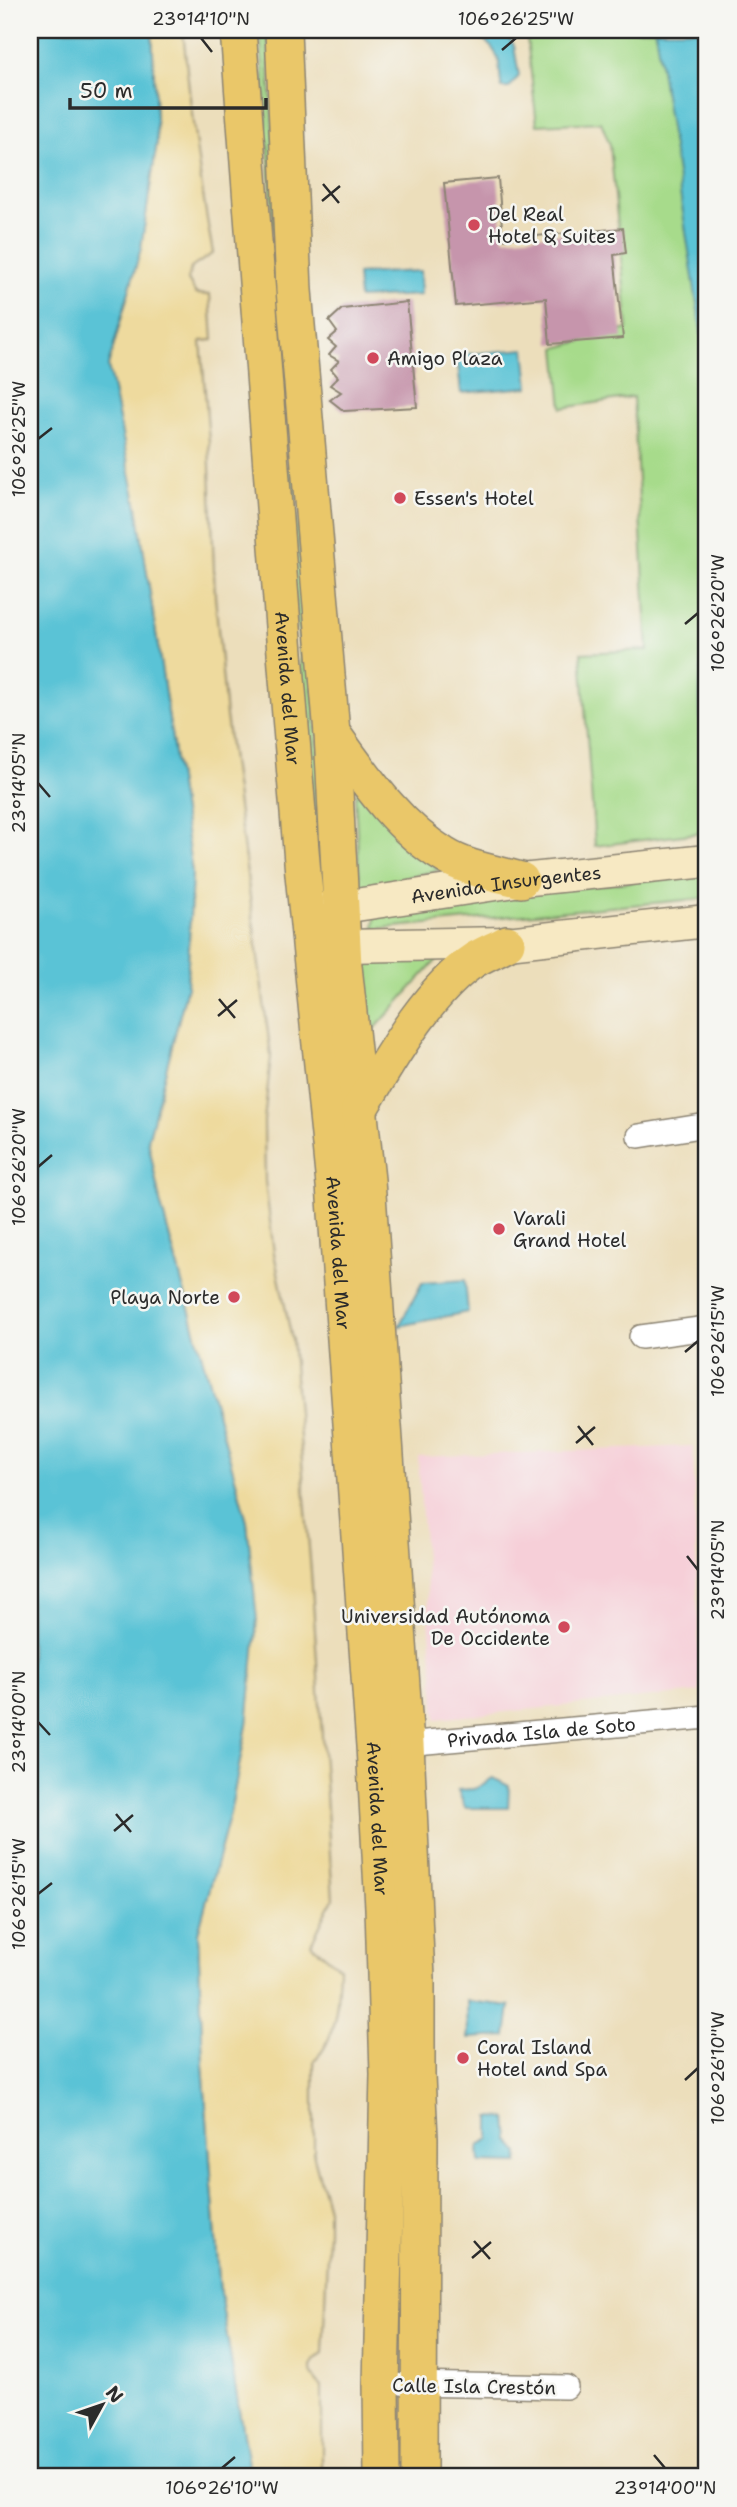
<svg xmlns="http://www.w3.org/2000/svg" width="737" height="2507" font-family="'Shantell Sans',sans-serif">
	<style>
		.built { fill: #f6cfd8 }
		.green { fill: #a7db8b; stroke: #69835b; stroke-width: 2 }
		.sand { fill: #eeda9e; stroke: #8c8264; stroke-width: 2 }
		.water { fill: #5ac3d6; stroke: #427780; stroke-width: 2 }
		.building { fill: #c695ac }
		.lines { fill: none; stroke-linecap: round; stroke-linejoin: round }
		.street-casing { stroke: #8c8473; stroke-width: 26 }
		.secondary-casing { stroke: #8c8473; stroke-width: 35 }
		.primary-casing { stroke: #8c8473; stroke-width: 38 }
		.street { stroke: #fff; stroke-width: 23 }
		.secondary { stroke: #f7e9c3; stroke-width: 32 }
		.primary { stroke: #eac769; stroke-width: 35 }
		.ticks { fill: none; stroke: #2b2b2b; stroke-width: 2.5 }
		.poi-dot { fill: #d1495b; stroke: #f6f6f2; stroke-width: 2.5 }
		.labels { text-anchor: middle; stroke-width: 5; stroke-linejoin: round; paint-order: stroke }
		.poi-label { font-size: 19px; fill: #2b2b2b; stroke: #f6f6f2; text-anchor: start }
		.street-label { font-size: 19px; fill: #2b2b2b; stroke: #f6f6f2 }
		.neatline { fill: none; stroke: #2b2b2b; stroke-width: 2.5 }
		.ticks-label { font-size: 18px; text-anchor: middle; fill: #2b2b2b }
	</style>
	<rect width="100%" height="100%" fill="#f6f6f2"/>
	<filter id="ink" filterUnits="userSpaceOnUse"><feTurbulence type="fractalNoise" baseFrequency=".0143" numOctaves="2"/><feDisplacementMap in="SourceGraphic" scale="14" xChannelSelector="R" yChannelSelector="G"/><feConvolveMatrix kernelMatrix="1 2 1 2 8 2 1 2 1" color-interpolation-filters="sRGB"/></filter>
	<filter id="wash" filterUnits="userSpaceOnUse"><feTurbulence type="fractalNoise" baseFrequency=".00686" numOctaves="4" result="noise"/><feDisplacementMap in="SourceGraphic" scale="28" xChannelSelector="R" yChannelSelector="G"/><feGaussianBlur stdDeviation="1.57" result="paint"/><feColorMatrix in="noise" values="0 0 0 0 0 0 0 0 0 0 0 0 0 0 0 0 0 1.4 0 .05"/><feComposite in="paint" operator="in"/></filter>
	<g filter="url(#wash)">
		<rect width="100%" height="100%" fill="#ecdebb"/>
		<path class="built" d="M 693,1446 L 700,1692 L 436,1719 L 418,1457 Z"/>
		<g class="green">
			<path d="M 260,30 L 267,30 L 288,399 L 283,387 L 268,142 L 265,139 L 264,130 L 267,123 Z"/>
			<path d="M 526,30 L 707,30 L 707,832 L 595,846 L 581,653 L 648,650 L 633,397 L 562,408 L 556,348 L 628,329 L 610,145 L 601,122 L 537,125 Z"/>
			<path d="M 290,468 L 298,470 L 296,502 L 307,658 L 310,663 L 330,873 L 322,876 L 318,873 L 285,472 Z"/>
			<path d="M 359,789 L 439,870 L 360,888 L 355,798 Z"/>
			<path d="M 707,873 L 707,898 L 374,929 L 376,910 Z"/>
			<path d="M 363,950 L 444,952 L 371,1033 L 364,1026 Z"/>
		</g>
		<path class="sand" d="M 152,30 L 183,30 C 190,105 199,179 213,253 L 191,268 L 188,280 L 196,294 L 210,295 L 213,340 L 201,341 L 209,442 L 215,596 L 226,716 L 271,1056 L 264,1121 L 265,1181 L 274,1253 L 292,1340 L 311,1572 L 333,1899 L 311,1944 L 339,1967 C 338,1995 337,2042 314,2060 L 314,2157 L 328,2209 L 328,2230 L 323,2354 C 306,2363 308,2375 322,2387 L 322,2477 L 250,2477 L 220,2293 L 203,2064 L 198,1933 L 230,1813 L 247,1725 L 256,1620 L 247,1522 L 160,1202 L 148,1140 L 187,987 L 192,872 L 137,507 L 108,366 L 141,248 L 157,142 Z"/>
		<g class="water">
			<path d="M 30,30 L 152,30 L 157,142 L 141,248 L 108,366 L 137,507 L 192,872 L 187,987 L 148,1140 L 160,1202 L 247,1522 L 257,1620 L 247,1725 L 230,1813 L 198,1933 L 203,2064 L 220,2293 L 250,2477 L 30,2477 Z"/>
			<path d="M 451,30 L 503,30 L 514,46 L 519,76 L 509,88 L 502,88 C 499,78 501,68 498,59 C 492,39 470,33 451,30 Z"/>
			<path d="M 655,30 L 707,30 L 707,369 Z"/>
			<path d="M 420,271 L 421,295 L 359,298 L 357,274 Z"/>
			<path d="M 525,349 L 529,387 L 461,393 L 457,355 Z"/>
			<path d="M 707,559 L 707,758 L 702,751 L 700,691 Z"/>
			<path d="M 465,1280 L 468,1312 L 399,1326 L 422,1283 Z"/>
			<path d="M 493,1778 L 509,1786 L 508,1808 L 465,1808 L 458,1790 L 475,1789 Z"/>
			<path d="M 467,2001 L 510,2006 L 506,2036 L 468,2038 Z"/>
			<path d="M 490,2117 L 507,2118 L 509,2140 L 519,2153 L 518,2163 L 480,2162 L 479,2145 L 490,2139 Z"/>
		</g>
		<g id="blocks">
			<g class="building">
				<path d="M 498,178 L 503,239 L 623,228 L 626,253 L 614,255 L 623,338 L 550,344 L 546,298 L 456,306 L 444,183 Z"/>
				<path d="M 407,302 L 417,407 L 344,411 L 330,400 L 341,392 L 330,385 L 338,377 L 331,369 L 339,361 L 329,355 L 336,347 L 328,340 L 337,332 L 329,321 L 342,309 Z"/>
			</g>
		</g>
	</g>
	<g filter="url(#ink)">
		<use href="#blocks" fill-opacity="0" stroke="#8c8473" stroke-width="2"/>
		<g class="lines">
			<g class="street-casing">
				<g id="street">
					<path d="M 639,1136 L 707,1125"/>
					<path d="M 641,1337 L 707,1328"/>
					<path id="s1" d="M 393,1745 L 707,1717"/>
					<path d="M 405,2384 L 566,2387"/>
				</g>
			</g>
			<g class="secondary-casing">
				<g id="secondary">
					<path id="s2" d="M 316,911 L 521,880 L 707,861"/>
					<path d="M 319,949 L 344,946 L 507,943 L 707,921"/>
				</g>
			</g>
			<g class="primary-casing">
				<g id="primary">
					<path id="s3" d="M 238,30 L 286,666 L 303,874 L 334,1185 L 374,1746 L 383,1908 L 388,2074 L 381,2385 L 382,2477"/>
					<path d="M 283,30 L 294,290 L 332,733 L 344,966 L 367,1180 L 406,1744 L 417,1978 L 417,2076 L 420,2138 L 419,2477"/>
					<path d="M 332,733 C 364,777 397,827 444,855 C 466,869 496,873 521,880"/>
					<path d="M 359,1110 C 388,1062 427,991 474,960 C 484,954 496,949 507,943"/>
				</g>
			</g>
			<use href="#street" class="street"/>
			<use href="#secondary" class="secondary"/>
			<use href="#primary" class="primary"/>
		</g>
	</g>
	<path class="ticks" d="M 201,38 L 212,52M 502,50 L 516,38M 323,184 L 339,203M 322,201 L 340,186M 38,439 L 52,428M 685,624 L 698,613M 38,783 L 50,797M 219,999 L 235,1018M 218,1016 L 237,1000M 38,1167 L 52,1155M 685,1352 L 698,1341M 578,1426 L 593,1445M 576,1443 L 595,1427M 687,1556 L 698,1570M 38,1722 L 50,1735M 116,1814 L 131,1832M 114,1831 L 133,1815M 38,1894 L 52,1883M 685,2080 L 698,2068M 474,2241 L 490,2259M 472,2258 L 491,2242M 654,2455 L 665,2468M 222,2468 L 235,2457"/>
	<g class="poi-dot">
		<circle cx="474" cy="225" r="7"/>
		<circle cx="373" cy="358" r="7"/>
		<circle cx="400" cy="498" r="7"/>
		<circle cx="499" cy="1229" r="7"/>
		<circle cx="234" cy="1297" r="7"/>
		<circle cx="564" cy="1627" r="7"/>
		<circle cx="463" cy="2058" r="7"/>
	</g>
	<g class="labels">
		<g class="poi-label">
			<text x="488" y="221">Del Real<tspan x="488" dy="22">Hotel &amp; Suites</tspan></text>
			<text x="387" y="365">Amigo Plaza</text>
			<text x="414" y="505">Essen's Hotel</text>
			<text x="513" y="1225">Varali<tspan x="513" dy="22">Grand Hotel</tspan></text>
			<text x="220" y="1304" text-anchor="end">Playa Norte</text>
			<text x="550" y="1623" text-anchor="end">Universidad Autónoma<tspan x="550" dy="22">De Occidente</tspan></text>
			<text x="477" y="2054">Coral Island<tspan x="477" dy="22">Hotel and Spa</tspan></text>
		</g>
		<g class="street-label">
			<text dy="7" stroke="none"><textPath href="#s3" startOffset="660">Avenida del Mar</textPath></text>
			<text dy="7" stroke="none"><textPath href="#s2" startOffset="192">Avenida Insurgentes</textPath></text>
			<text dy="7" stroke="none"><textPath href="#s3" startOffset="1227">Avenida del Mar</textPath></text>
			<text dy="7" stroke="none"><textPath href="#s1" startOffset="149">Privada Isla de Soto</textPath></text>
			<text dy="7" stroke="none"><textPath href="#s3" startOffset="1794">Avenida del Mar</textPath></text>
			<text transform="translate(474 2386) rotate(1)" y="7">Calle Isla Crestón</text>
		</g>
	</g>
	<rect width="737" height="2507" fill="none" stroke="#f6f6f2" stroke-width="77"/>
	<g transform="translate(102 2405) rotate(50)" stroke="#f6f6f2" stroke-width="5" paint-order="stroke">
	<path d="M0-5L12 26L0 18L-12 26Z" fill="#2b2b2b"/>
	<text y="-10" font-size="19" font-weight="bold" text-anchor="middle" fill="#2b2b2b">N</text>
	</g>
	<path d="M70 98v10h196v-10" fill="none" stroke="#2b2b2b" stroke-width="3.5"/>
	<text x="80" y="98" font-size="21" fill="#2b2b2b" stroke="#f6f6f2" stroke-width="5" paint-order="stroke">50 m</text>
	<rect x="38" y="38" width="660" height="2430" class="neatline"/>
	<g class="ticks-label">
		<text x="201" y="25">23°14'10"N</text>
		<text x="516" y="25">106°26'25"W</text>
		<text transform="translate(19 439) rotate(-90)" y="6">106°26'25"W</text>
		<text transform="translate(718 613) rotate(-90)" y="6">106°26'20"W</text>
		<text transform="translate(19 783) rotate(-90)" y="6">23°14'05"N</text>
		<text transform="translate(19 1167) rotate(-90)" y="6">106°26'20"W</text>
		<text transform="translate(718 1341) rotate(-90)" y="6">106°26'15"W</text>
		<text transform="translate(718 1570) rotate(-90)" y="6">23°14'05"N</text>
		<text transform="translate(19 1722) rotate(-90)" y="6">23°14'00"N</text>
		<text transform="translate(19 1894) rotate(-90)" y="6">106°26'15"W</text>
		<text transform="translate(718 2068) rotate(-90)" y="6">106°26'10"W</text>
		<text x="222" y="2494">106°26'10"W</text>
		<text x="665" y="2494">23°14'00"N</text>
	</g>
</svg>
